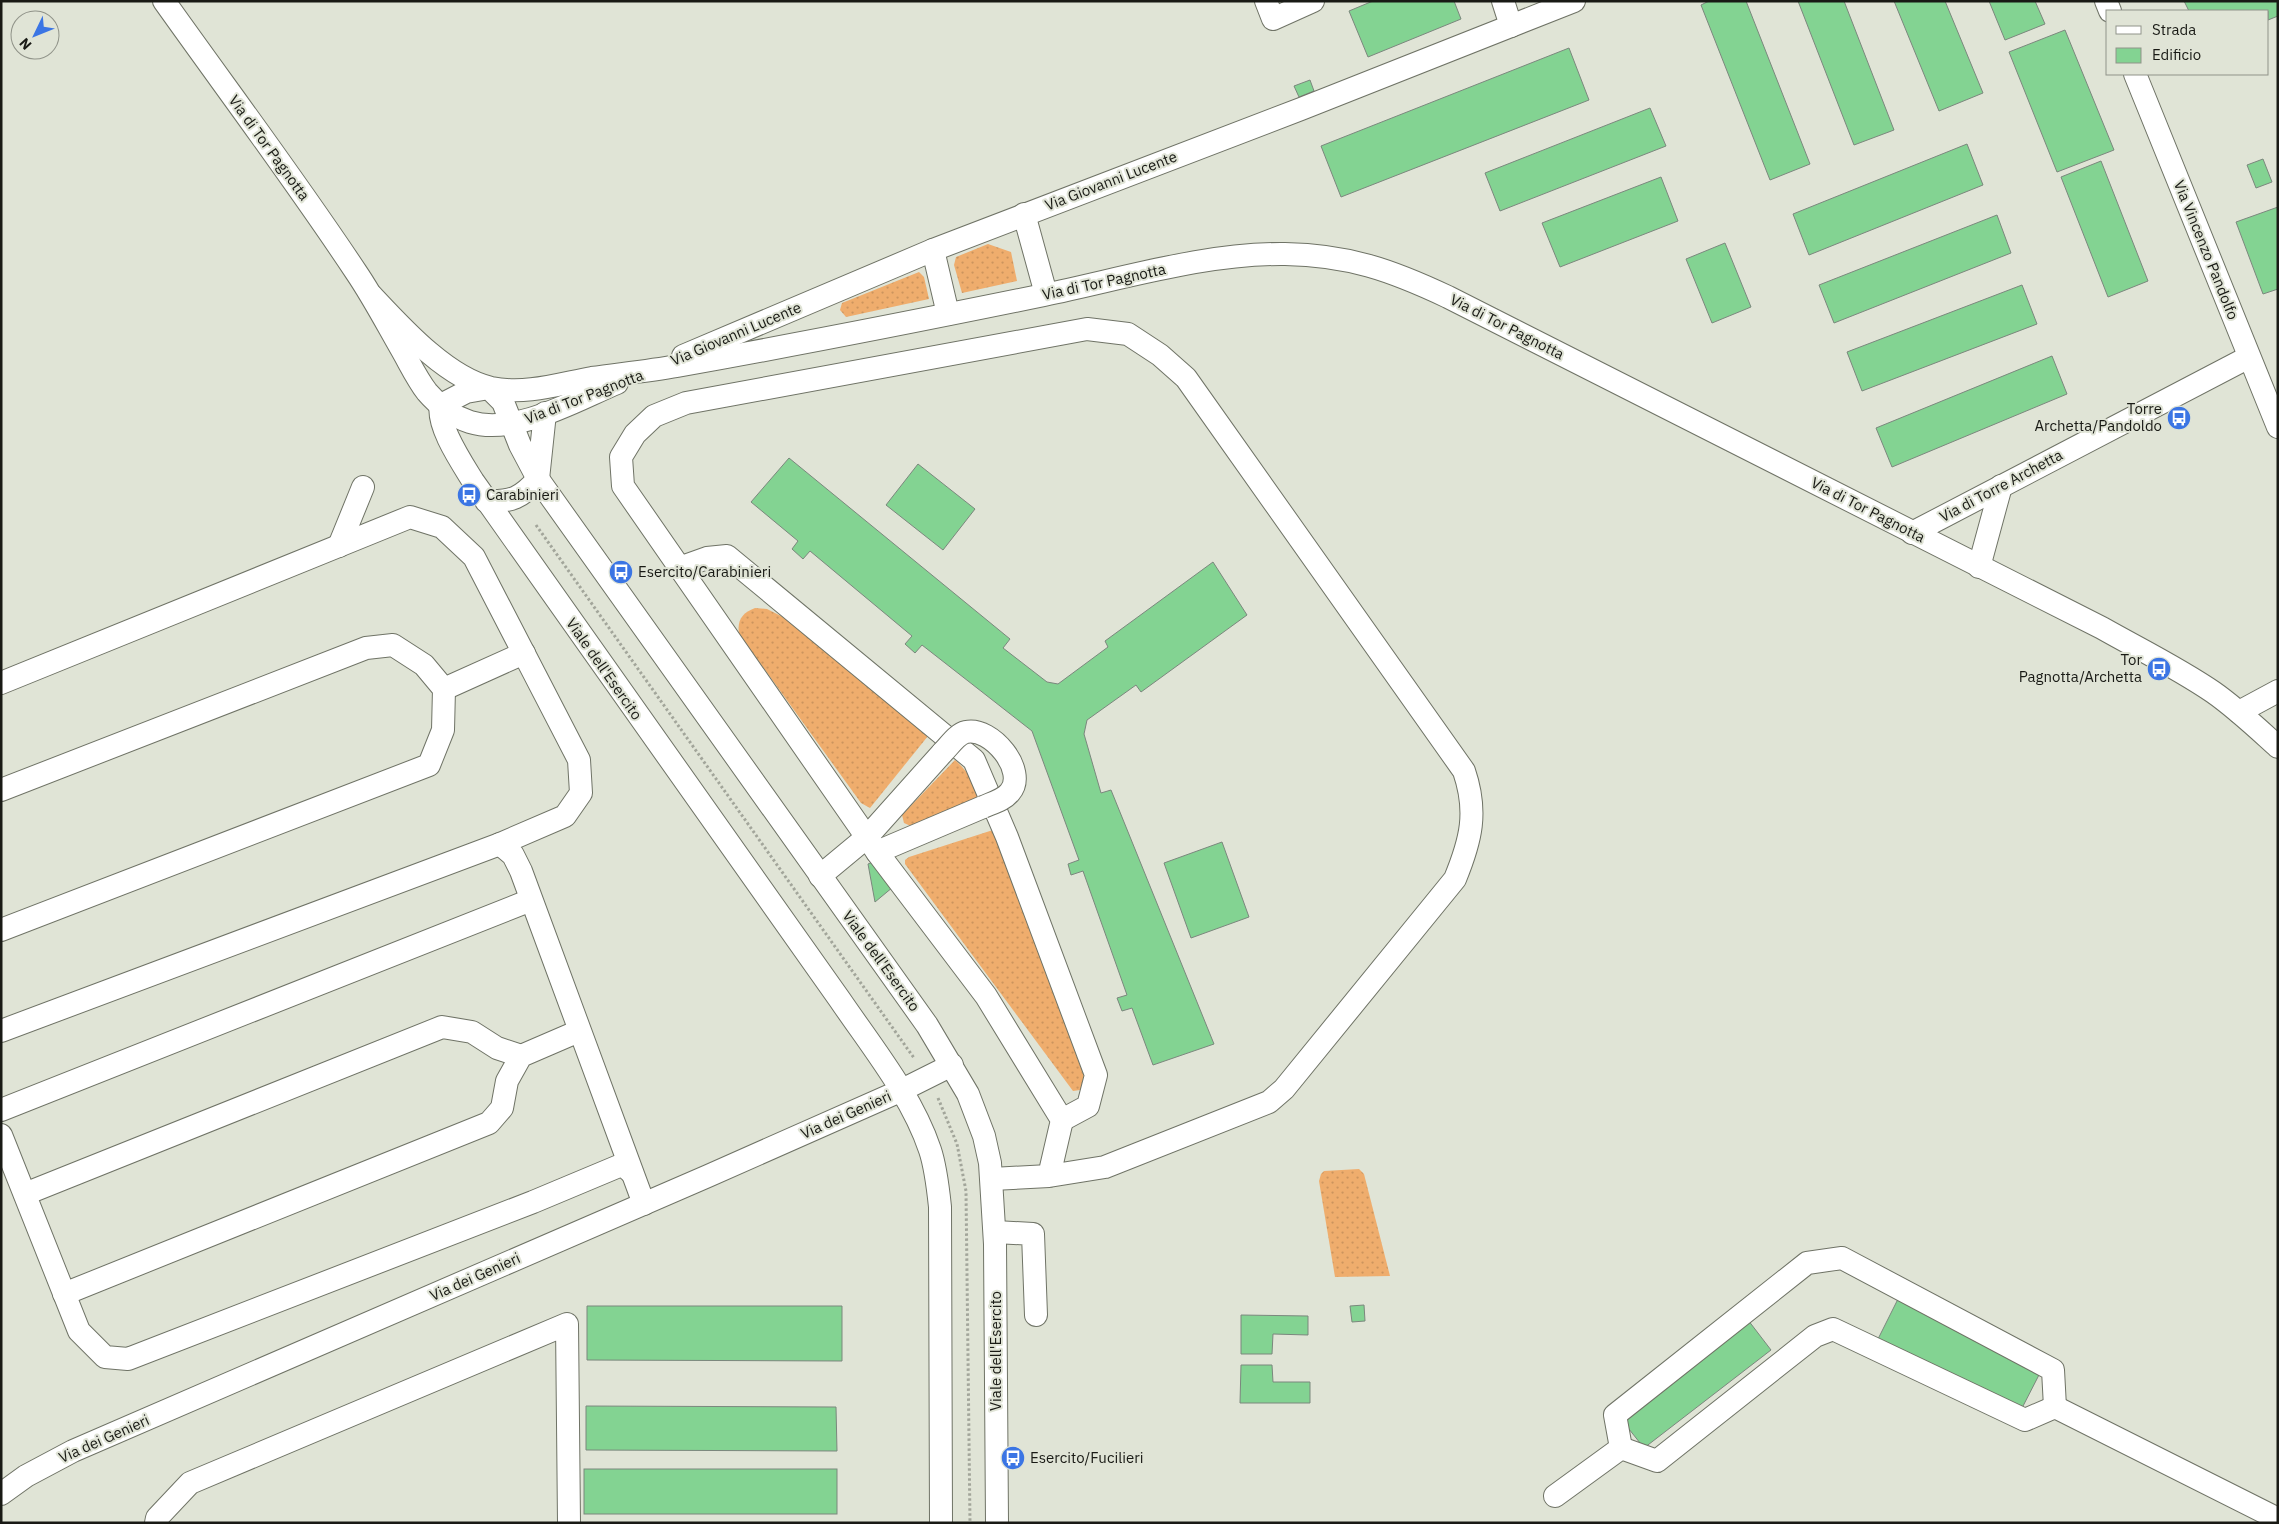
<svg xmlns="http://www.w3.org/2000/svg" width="2279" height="1524" font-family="'IBM Plex Sans',sans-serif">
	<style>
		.grass { fill: url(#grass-dots) }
		.building { fill: #83d392; stroke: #7b877d }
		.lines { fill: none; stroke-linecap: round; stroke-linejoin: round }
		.minor-casing { stroke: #6f7366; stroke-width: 24 }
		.path { stroke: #a2a59a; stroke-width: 3; stroke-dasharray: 2.5 2.5; stroke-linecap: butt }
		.minor { stroke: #fff; stroke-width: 22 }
		.minor-bridge-casing { stroke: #6f7366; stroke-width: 24; stroke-linecap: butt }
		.minor-bridge { stroke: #fff; stroke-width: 22 }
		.labels { text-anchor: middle; stroke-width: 4; stroke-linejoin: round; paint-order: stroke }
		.street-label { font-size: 15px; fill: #191a15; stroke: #e0e4d6 }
		.poi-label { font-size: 15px; fill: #191a15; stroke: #e0e4d6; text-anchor: start }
	</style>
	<defs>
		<pattern id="grass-dots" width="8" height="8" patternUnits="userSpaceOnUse" patternTransform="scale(1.25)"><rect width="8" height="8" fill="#efad6d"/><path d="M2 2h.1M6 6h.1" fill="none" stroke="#cc945e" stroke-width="1.8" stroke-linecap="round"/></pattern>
	</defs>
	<rect width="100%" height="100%" fill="#e0e4d6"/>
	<g class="grass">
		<path d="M 988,244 L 1011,252 L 1017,281 L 962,293 L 954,265 L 956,257 Z"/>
		<path d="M 919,272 L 924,277 L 929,299 L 846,317 L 840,310 L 842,303 Z"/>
		<path d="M 755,608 L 767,609 L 793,622 L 928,736 L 870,808 L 861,803 L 739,634 C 737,620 742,613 755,608 Z"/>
		<path d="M 955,760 C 969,772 974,783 979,800 L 915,828 L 904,823 L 902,815 Z"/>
		<path d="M 993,830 L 1084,1076 L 1084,1085 L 1080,1090 L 1073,1091 L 905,864 L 905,860 L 909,857 Z"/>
		<path d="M 1359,1169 L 1364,1174 L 1390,1276 L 1335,1277 L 1319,1181 L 1321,1174 L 1324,1171 Z"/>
	</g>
	<g class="building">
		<path d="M 1373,1 L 1454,1 L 1461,19 L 1368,57 L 1349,11 Z"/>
		<path d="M 1709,1 L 1746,1 L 1810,164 L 1770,180 L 1701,5 Z"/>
		<path d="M 1798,1 L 1844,1 L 1894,130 L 1854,145 Z"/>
		<path d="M 1894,1 L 1945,1 L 1983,93 L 1939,111 Z"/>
		<path d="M 1989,1 L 2035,1 L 2045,24 L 2005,40 Z"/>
		<path d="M 2184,1 L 2278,1 L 2278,16 L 2268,20 L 2268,11 L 2189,11 Z"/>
		<path d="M 2065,30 L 2114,150 L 2057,172 L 2009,52 Z"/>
		<path d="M 1569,48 L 1589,100 L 1341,197 L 1321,146 Z"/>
		<path d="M 1310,80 L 1314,91 L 1299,97 L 1294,86 Z"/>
		<path d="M 1650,108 L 1666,146 L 1500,211 L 1485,173 Z"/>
		<path d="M 1967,144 L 1983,185 L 1809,255 L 1793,214 Z"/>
		<path d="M 2263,159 L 2272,182 L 2256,188 L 2247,165 Z"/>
		<path d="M 2101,161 L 2148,281 L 2108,297 L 2061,177 Z"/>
		<path d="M 1661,177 L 1678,221 L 1560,267 L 1542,223 Z"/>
		<path d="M 2278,207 L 2278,289 L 2263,294 L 2236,222 Z"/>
		<path d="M 1997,215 L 2011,253 L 1834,323 L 1819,285 Z"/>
		<path d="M 1725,243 L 1751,307 L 1712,323 L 1686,259 Z"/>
		<path d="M 2022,285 L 2037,324 L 1862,391 L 1847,352 Z"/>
		<path d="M 2052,356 L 2067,394 L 1892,467 L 1876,428 Z"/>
		<path d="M 789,458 L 1010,639 L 1003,648 L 1047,682 L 1058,684 L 1108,647 L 1105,641 L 1213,562 L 1247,615 L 1141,692 L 1136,685 L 1087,720 L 1084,734 L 1101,793 L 1111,790 L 1214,1044 L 1153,1065 L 1132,1008 L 1122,1011 L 1117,998 L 1127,995 L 1083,871 L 1071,875 L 1068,864 L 1079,860 L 1032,731 L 922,645 L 915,653 L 905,644 L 912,636 L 810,551 L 803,559 L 792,549 L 798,541 L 751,502 Z"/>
		<path d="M 918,464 L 975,509 L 943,550 L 886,505 Z"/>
		<path d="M 1222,842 L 1249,917 L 1191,938 L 1164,863 Z"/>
		<path d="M 875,861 L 893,887 L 875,902 L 868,864 Z"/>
		<path d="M 1898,1299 L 2041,1371 L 2021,1410 L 1878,1339 Z"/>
		<path d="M 1364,1305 L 1365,1321 L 1352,1322 L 1350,1306 Z"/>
		<path d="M 587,1306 L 842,1306 L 842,1361 L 587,1360 Z"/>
		<path d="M 1241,1315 L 1308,1316 L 1308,1335 L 1273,1334 L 1272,1354 L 1241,1354 Z"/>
		<path d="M 1748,1320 L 1771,1350 L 1644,1448 L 1621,1419 Z"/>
		<path d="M 1241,1365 L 1272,1365 L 1273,1382 L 1310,1382 L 1310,1403 L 1240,1403 Z"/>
		<path d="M 586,1406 L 836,1407 L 837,1451 L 586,1450 Z"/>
		<rect x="584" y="1469" width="253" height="45"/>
	</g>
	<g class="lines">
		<g class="minor-casing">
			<g id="minor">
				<path d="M 164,1 C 228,91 295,180 356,272 C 373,297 387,324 402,350 C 410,364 417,379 427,392 C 438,405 454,417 470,422 C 515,436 576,400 617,383"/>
				<path d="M 1266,1 L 1273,19 L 1313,1"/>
				<path d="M 1503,1 L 1511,26"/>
				<path d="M 2106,1 L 2110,11"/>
				<path d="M 2135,74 L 2278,427"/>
				<path d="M 1024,214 L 1046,294"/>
				<path d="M 933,250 L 948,314"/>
				<path d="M 372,296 C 402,328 447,378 491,388 C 526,395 559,384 592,378 C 620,374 649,371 677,366 C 800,344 922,320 1044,295 C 1122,279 1205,253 1285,254 C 1348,255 1391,270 1448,297 L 2102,628 C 2139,649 2178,668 2213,692 C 2236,708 2257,728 2278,747"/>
				<path d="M 683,356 L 933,250 L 1301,109 L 1574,1"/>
				<path d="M 538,479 L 545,413"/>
				<path d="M 486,501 C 512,502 521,498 538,479"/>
				<path d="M 1912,533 L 2249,357"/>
				<path d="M 339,546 L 363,487"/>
				<path d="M 1979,567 L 2001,486"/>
				<path d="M 679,568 L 707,558 L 727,556 L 974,760 L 1007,837 L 1096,1075 L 1088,1106 L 1062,1120"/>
				<path d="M 1,683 L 410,517 L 442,527 L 474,557 L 579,760 L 581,793 L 565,816 L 500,844 L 1,1031"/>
				<path d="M 444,689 L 524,653"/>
				<path d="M 2239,712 L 2278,691"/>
				<path d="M 1,790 L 366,648 L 393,645 L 424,665 L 444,689 L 443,730 L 429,765 L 1,930"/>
				<path d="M 500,844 L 513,855 L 521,871 L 644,1204"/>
				<path d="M 877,852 L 983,807"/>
				<path d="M 820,876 L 867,837 L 943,752"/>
				<path d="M 1,1110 L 531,900"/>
				<path d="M 1,1135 L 79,1331 L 105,1357 L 128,1359 L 533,1202 L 619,1166 L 625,1167 L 632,1173"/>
				<path d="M 992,1179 L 1049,1176 L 1105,1167 L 1269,1102 L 1284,1089 L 1455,879 C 1471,840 1478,812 1464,771 L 1186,378 L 1160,355 L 1128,334 L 1087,329 L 686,403 L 654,416 L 635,434 L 621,457 L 623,486 L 877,852 L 986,996 L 1062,1120 L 1049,1176"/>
				<path d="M 25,1194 L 442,1027 L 472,1032 L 497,1048 L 521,1056"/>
				<path d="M 995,1232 L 1033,1234 L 1036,1315"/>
				<path d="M 64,1294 L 489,1123 L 502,1108 L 507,1081 L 521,1056 L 579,1031"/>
				<path d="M 1621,1448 L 1615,1415 L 1807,1263 L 1842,1258 L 2053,1370 L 2055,1407"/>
				<path d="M 1,1494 L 26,1476 L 73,1451 L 708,1176 L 900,1091 L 952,1065"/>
				<path d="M 1555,1496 L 1621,1448 L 1657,1461 L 1815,1336 L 1833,1329 L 2025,1420 L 2055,1407 L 2278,1519"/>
				<path d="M 156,1523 L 157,1518 L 190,1483 L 567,1324 L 569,1523"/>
				<path d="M 941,1523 L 940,1207 C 938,1188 936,1168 930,1150 C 912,1096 872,1047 840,1000 L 473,481 C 462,463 436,425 441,405 L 466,392 L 489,388 L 503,402 L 520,445 L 538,479 L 927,1025 L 968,1094 L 984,1136 L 990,1163 L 995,1244 L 997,1523"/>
			</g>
		</g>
		<g class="path">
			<path d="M 536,525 L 914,1058"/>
			<path d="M 938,1098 L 957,1144 L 966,1191 L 970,1523"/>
		</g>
		<use href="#minor" class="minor"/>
		<g class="minor-bridge-casing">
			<path id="minor-bridge" d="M 943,752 C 950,745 957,734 966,732 C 991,726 1028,771 1010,792 C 1004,800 992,803 983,807"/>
		</g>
		<use href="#minor-bridge" class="minor-bridge"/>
	</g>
	<defs>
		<g id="bus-disc" transform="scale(1.25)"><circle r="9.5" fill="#3b75e4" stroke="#e0e4d6"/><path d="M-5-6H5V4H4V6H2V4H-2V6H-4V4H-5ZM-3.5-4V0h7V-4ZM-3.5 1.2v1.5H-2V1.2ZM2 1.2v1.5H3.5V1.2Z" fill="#fff"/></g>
	</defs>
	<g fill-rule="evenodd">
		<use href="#bus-disc" x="2179" y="418"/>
		<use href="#bus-disc" x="469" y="495"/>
		<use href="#bus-disc" x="621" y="572"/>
		<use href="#bus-disc" x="2159" y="669"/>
		<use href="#bus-disc" x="1013" y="1458"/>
	</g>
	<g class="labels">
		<g class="street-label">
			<text transform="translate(269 148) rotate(54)" y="5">Via di Tor Pagnotta</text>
			<text transform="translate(1111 181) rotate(-21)" y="5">Via Giovanni Lucente</text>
			<text transform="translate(2206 250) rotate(68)" y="5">Via Vincenzo Pandolfo</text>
			<text transform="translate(1104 282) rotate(-12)" y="5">Via di Tor Pagnotta</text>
			<text transform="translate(1507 327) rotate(27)" y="5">Via di Tor Pagnotta</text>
			<text transform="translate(736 334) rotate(-23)" y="5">Via Giovanni Lucente</text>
			<text transform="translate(584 397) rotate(-21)" y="5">Via di Tor Pagnotta</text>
			<text transform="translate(2001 486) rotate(-28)" y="5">Via di Torre Archetta</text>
			<text transform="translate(1868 510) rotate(27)" y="5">Via di Tor Pagnotta</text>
			<text transform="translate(604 669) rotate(55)" y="5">Viale dell'Esercito</text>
			<text transform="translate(881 961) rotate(54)" y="5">Viale dell'Esercito</text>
			<text transform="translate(846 1115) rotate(-24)" y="5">Via dei Genieri</text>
			<text transform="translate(475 1277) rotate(-24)" y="5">Via dei Genieri</text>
			<text transform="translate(996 1351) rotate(-90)" y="5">Viale dell'Esercito</text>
			<text transform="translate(104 1439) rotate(-24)" y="5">Via dei Genieri</text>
		</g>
		<g class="poi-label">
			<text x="2162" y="414" text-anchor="end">Torre<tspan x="2162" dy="17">Archetta/Pandoldo</tspan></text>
			<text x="486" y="500">Carabinieri</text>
			<text x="638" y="577">Esercito/Carabinieri</text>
			<text x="2142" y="665" text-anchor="end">Tor<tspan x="2142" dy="17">Pagnotta/Archetta</tspan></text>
			<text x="1030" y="1463">Esercito/Fucilieri</text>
		</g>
	</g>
	<rect width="2279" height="1524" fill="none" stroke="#191a15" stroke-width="5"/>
	<rect x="2106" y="10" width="162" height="65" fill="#e0e4d6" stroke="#909389"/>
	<rect x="2116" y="26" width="25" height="8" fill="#ffffff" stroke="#909389"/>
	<text x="2152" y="35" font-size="15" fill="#191a15">Strada</text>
	<rect x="2116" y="48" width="25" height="15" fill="#83d392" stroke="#909389"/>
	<text x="2152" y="60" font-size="15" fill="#191a15">Edificio</text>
	<g transform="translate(35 35) rotate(227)"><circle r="24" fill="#e0e4d6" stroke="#909389"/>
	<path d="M0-4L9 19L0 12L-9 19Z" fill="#3b75e4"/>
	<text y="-8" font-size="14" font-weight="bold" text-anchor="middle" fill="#191a15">N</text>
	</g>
</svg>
